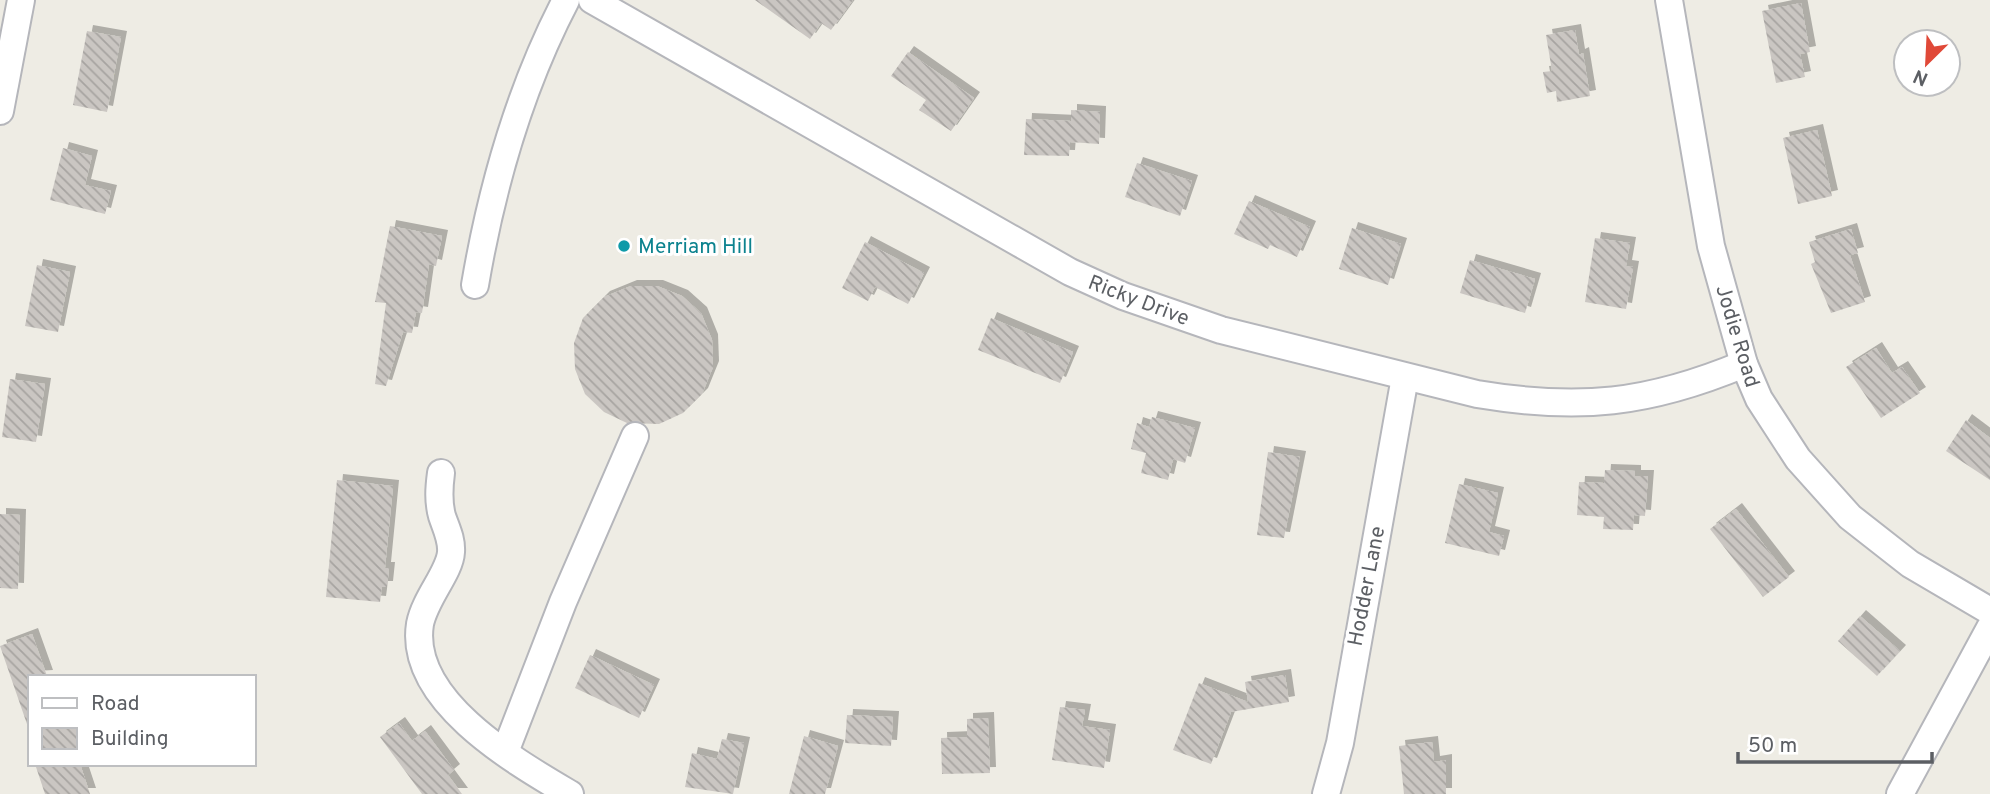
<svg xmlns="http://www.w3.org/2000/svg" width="1990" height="794" font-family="Overpass,sans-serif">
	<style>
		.building { fill: url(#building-back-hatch); filter: url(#shadow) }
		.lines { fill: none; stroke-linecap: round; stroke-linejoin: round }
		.minor-casing { stroke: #b5b6bb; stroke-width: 30 }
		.minor { stroke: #fff; stroke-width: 26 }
		.culture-dot { fill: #0f9aa8; stroke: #fff; stroke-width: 2.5 }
		.labels { text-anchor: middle; stroke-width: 6; stroke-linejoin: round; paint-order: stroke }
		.culture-label { font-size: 21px; fill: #0d838f; stroke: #fff; text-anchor: start }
		.street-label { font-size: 21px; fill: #5c5f64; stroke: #fff }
	</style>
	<defs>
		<pattern id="building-back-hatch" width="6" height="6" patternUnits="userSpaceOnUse" patternTransform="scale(1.75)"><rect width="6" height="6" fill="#cac6c2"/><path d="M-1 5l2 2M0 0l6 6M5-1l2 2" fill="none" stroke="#a7a4a1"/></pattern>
		<filter id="shadow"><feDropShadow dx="6" dy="-6" stdDeviation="0" flood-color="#0004"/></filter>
	</defs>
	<rect width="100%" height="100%" fill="#eeece4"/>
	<g class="building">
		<path d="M 755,0 L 853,0 L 831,30 L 821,23 L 810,39 Z"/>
		<path d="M 1801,3 L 1810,52 L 1800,54 L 1805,77 L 1776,83 L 1762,11 Z"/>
		<path d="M 1575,30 L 1579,55 L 1583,53 L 1590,96 L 1557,102 L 1556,91 L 1547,93 L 1543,72 L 1552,71 L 1546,35 Z"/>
		<path d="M 87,31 L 121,37 L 107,112 L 73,105 Z"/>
		<path d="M 908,52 L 974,98 L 951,131 L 919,110 L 926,100 L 891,76 Z"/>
		<path d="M 1071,110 L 1100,112 L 1099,144 L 1070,142 L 1069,156 L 1024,155 L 1026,119 L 1071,121 Z"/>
		<path d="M 1817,130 L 1832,196 L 1798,204 L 1783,138 Z"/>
		<path d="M 63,148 L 92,156 L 85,185 L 111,191 L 105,214 L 50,200 Z"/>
		<path d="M 1137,163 L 1192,181 L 1180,216 L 1125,197 Z"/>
		<path d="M 1249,201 L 1310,227 L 1297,257 L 1270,245 L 1268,249 L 1234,234 Z"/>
		<path d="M 390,226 L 442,236 L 436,266 L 429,264 L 422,313 L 416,312 L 412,333 L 403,332 L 386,386 L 375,384 L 386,303 L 375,302 Z"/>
		<path d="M 1352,228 L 1401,244 L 1388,285 L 1339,269 Z"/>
		<path d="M 1851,229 L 1858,253 L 1850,255 L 1865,302 L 1831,313 L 1811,264 L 1815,262 L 1809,242 Z"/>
		<path d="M 1595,238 L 1630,243 L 1626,266 L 1633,267 L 1626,309 L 1585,302 Z"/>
		<path d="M 865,242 L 924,273 L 908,304 L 875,287 L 868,301 L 842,288 Z"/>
		<path d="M 1470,260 L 1535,279 L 1525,313 L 1460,293 Z"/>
		<path d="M 37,265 L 70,272 L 58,332 L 25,326 Z"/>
		<path d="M 631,286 L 657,286 L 682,296 L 701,313 L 712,340 L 713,367 L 702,394 L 683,413 L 659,424 L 627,423 L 604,412 L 585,394 L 575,369 L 574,343 L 583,318 L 604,297 Z"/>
		<path d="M 991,318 L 1073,352 L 1060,383 L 978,350 Z"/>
		<path d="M 1876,348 L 1892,373 L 1902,367 L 1920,393 L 1881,418 L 1846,367 Z"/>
		<path d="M 10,379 L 45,384 L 36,442 L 2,437 Z"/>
		<path d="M 1152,417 L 1195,428 L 1185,463 L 1173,459 L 1168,480 L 1141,473 L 1146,453 L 1131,449 L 1137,423 L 1149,427 Z"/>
		<path d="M 1966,420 L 1990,438 L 1990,480 L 1946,451 Z"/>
		<path d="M 1268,452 L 1300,457 L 1284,538 L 1257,535 Z"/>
		<path d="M 1605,470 L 1635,471 L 1635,476 L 1648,476 L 1645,516 L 1634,515 L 1633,530 L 1603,529 L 1604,517 L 1577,515 L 1579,482 L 1604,483 Z"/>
		<path d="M 337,480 L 393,486 L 385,568 L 389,568 L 387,587 L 382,587 L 380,602 L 326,597 Z"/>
		<path d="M 1459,484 L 1498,493 L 1489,532 L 1504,536 L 1499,556 L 1445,543 Z"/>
		<path d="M 1736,509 L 1789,577 L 1763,597 L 1710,529 Z"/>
		<path d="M 0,514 L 20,515 L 18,589 L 0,588 Z"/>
		<path d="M 1860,616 L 1900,651 L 1877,676 L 1838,641 Z"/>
		<path d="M 32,634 L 47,676 L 30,677 L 28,727 L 0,646 Z"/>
		<path d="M 590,655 L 654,685 L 639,718 L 575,688 Z"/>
		<path d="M 1285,675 L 1289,702 L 1231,712 L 1211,764 L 1173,750 L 1199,683 L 1248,702 L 1245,682 Z"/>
		<path d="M 1060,707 L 1085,710 L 1082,726 L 1110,730 L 1104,768 L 1052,760 Z"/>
		<path d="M 847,715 L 893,717 L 891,746 L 845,743 Z"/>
		<path d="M 988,718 L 990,773 L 942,774 L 941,738 L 967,737 L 967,719 Z"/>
		<path d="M 399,723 L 412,741 L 425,731 L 454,770 L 448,775 L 462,794 L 422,794 L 380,737 Z"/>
		<path d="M 804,736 L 838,746 L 825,794 L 789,794 Z"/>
		<path d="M 722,739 L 744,743 L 733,794 L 685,787 L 692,753 L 717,759 Z"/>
		<path d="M 1432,742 L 1434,762 L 1446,760 L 1446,794 L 1404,794 L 1399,746 Z"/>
		<path d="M 35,764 L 80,764 L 90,794 L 45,794 Z"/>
	</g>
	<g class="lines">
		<g class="minor-casing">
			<g id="minor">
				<path d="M 592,0 L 1070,272 L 1123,296 L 1221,330 L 1477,394 C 1579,411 1648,404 1744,364"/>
				<path d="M 1669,0 L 1711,246 L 1744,364 L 1759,399 L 1798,459 L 1850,517 L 1910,564 L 1990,611"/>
				<path d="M 0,111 L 21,0"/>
				<path d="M 475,285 C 492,185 519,90 566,0"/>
				<path d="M 441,473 C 439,488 438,501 442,516 C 446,528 452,539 451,552 C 450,572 425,598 420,624 C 408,700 514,761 570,794"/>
				<path d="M 505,752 L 563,602 L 635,436"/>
				<path d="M 1326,794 L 1340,743 L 1405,377"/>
				<path d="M 1900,794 L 1990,628"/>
			</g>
		</g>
		<use href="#minor" class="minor"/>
	</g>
	<circle class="culture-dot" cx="624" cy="246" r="7"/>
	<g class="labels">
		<g class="culture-label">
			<text x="638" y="253">Merriam Hill</text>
		</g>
		<g class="street-label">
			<text transform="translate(1139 300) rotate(21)" y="7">Ricky Drive</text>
			<text transform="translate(1738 336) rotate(73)" y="7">Jodie Road</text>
			<text transform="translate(1366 586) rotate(-79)" y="7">Hodder Lane</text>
		</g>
	</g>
	<rect x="28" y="675" width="228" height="91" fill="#ffffff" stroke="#bebfc1" stroke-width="2"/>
	<rect x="42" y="698" width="35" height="10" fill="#ffffff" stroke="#bebfc1" stroke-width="2"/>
	<text x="91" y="710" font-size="21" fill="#5c5f64">Road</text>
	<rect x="42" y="728" width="35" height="21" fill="url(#building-back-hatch)" stroke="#bebfc1" stroke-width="2"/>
	<text x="91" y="745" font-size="21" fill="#5c5f64">Building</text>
	<g transform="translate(1927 63) rotate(204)"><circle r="33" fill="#ffffff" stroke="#bebfc1" stroke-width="2"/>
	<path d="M0-5L12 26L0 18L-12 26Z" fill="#e04938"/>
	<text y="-10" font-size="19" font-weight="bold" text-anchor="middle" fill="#5c5f64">N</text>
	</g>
	<path d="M1738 752v10h194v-10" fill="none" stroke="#5c5f64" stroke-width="3.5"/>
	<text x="1748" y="752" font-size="21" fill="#5c5f64" stroke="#ffffff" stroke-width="5" paint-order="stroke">50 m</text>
</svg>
